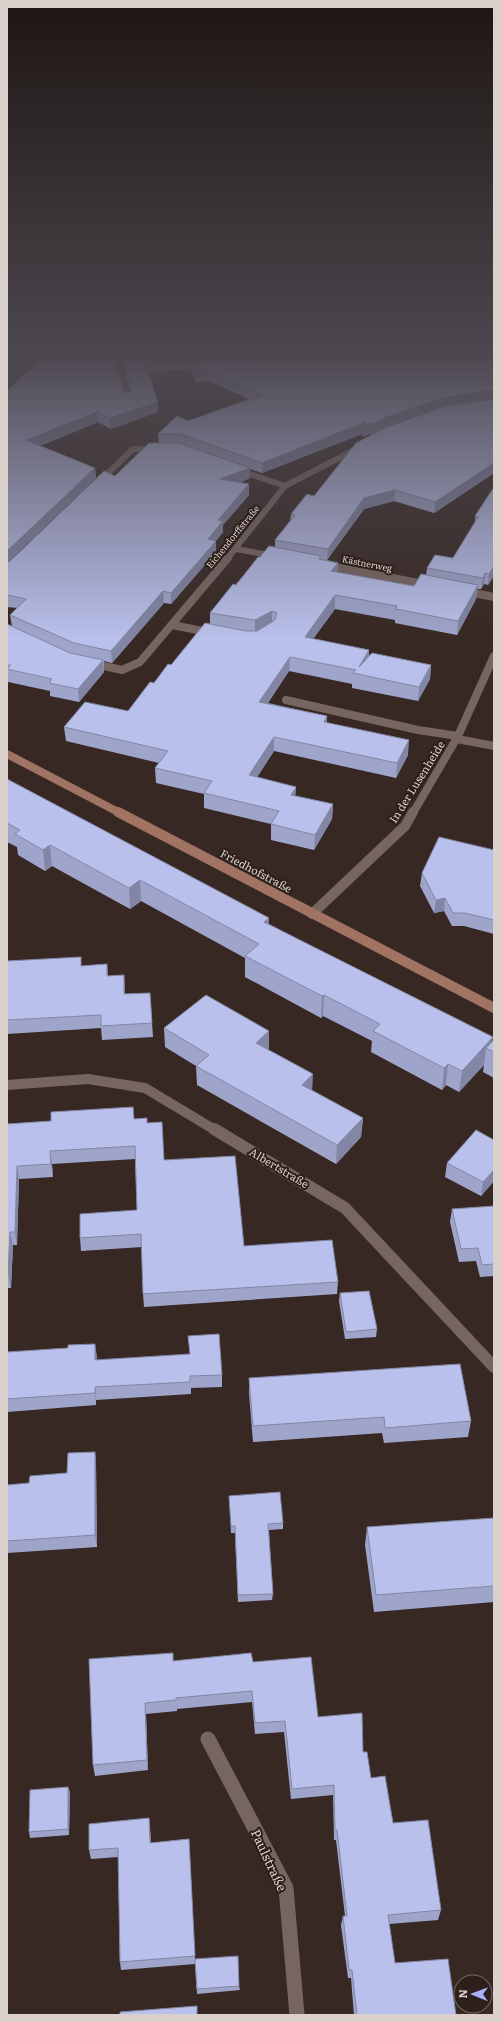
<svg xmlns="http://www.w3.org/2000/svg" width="501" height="2022" font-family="Literata,serif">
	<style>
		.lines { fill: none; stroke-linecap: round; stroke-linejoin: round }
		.service-far1 { stroke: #776660; stroke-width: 6 }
		.service { stroke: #776660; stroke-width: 8 }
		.minor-far4 { stroke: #776660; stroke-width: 6 }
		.minor-far3 { stroke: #776660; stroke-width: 8 }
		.minor-far2 { stroke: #776660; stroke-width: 10 }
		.minor-far1 { stroke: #776660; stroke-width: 12 }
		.minor { stroke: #776660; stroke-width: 15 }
		.secondary-far1 { stroke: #a07363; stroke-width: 8 }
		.secondary { stroke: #a07363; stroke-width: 10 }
		.wall { fill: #9fa5ca; fill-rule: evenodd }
		.shaded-wall { fill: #8286a4 }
		.building { fill: #b9c0eb; stroke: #8286a4 }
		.labels { text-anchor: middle; stroke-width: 4; stroke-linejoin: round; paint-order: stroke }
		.far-street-label { font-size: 9px; fill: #dad1cd; stroke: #2d1f1a }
		.street-label { font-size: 11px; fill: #dad1cd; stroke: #2d1f1a }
		.near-street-label { font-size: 13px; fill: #dad1cd; stroke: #2d1f1a }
	</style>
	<rect width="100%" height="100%" fill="#372823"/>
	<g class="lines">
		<path class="service-far1" d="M 115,356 L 128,399"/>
		<g class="service">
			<path d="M 172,625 L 213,633"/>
			<path d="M 286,700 L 418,730 L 458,736"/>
		</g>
		<g class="minor-far4">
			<path d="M 7,360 L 69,356"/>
			<path d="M 238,470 L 285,486"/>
			<path d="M 99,482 L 133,449 L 155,449"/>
			<path d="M 236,549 L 275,556"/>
			<path d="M 227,559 L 285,486 L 360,447"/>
		</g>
		<g class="minor-far3">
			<path d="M 324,565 L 429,585"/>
			<path d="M 464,591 L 494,597"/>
			<path d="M 91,663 L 122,670 L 140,662 L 228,558"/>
			<path d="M 457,739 L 494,746"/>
			<path d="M 413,813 L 458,736 L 494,656"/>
		</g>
		<g class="minor-far2">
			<path d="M 312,914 L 405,826 L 413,812"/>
			<path d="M 7,1085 L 88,1079 L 145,1088 L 215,1130"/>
		</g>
		<path class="minor-far1" d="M 214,1129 L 345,1208 L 494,1367"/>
		<path class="minor" d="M 208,1739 L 286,1888 L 297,2015"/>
		<path class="secondary-far1" d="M 7,754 L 120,813"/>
		<path class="secondary" d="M 118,812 L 494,1008"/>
	</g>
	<g class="wall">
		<path d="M 120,356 L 494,356 L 494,473 L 434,513 L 394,501 L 364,509 L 327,560 L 338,563 L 337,572 L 414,586 L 426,575 L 427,568 L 453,558 L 475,522 L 475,516 L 494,487 L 494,577 L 493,577 L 488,585 L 484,584 L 481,589 L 477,589 L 476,599 L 457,635 L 395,623 L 395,620 L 335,609 L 313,639 L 369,650 L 369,657 L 431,665 L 430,679 L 418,701 L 352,688 L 352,684 L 289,671 L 268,703 L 327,716 L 327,723 L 408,755 L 396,778 L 274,751 L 257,777 L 296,787 L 295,796 L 333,804 L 332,819 L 314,850 L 271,840 L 271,824 L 204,808 L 204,794 L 156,783 L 155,768 L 159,763 L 66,741 L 64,727 L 128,711 L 154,683 L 210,624 L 210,613 L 260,557 L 275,547 L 275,540 L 290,521 L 291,514 L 314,496 L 370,436 L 370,434 L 362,437 L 362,434 L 262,473 L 250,469 L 250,478 L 239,483 L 249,495 L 223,525 L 223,532 L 216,541 L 216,552 L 171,604 L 164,603 L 112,663 L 104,661 L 104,672 L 79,702 L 50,696 L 50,691 L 8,682 L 8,677 L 7,677 L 7,624 L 12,626 L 10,615 L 17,608 L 7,607 L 7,390 L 123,390 L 127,393 L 130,392 ZM 191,369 L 196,382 L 208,381 L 249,399 L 188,421 L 158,434 L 159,443 L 115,476 L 8,562 L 96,478 L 95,468 L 40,446 L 98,422 L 111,429 L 158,412 L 158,402 L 148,372 Z"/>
		<path d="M 7,779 L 269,918 L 269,924 L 493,1041 L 494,1040 L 494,1078 L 483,1072 L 484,1065 L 459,1092 L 446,1085 L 442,1090 L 371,1052 L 372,1041 L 323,1016 L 321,1018 L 245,977 L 245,958 L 141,901 L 130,909 L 52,866 L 45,871 L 18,855 L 17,847 L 7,842 Z"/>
		<path d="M 494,850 L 494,934 L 464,926 L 452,926 L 444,911 L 434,913 L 420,886 L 422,873 Z"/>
		<path d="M 7,961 L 82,966 L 107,964 L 108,976 L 125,989 L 125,994 L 150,993 L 153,1037 L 102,1040 L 101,1028 L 7,1034 Z"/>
		<path d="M 164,1028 L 269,1031 L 268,1050 L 312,1090 L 363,1118 L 361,1137 L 336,1164 L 197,1085 L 196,1066 L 165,1047 Z"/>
		<path d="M 133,1107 L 134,1119 L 148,1123 L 164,1160 L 244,1246 L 338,1282 L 337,1294 L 144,1307 L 143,1294 L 142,1247 L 81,1251 L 80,1238 L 137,1210 L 135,1159 L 52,1164 L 53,1177 L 19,1179 L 17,1245 L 13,1245 L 11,1288 L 7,1288 L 7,1124 L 51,1121 Z"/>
		<path d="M 494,1140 L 494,1181 L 481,1196 L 445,1177 L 447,1163 Z"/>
		<path d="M 494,1206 L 494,1276 L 480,1277 L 476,1261 L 459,1262 L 450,1222 L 452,1209 Z"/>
		<path d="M 340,1293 L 377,1329 L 376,1337 L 345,1339 L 339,1301 Z"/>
		<path d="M 7,1352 L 97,1356 L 97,1360 L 222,1375 L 222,1387 L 191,1388 L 191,1394 L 96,1400 L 96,1405 L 7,1412 Z"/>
		<path d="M 249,1378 L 471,1421 L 468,1437 L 384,1443 L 382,1433 L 253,1442 L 249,1394 Z"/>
		<path d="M 95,1452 L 96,1464 L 97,1547 L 7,1553 L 7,1485 L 29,1483 L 67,1473 Z"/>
		<path d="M 229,1496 L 283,1523 L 283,1529 L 269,1530 L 273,1594 L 272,1600 L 238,1602 L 235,1533 L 231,1533 Z"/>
		<path d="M 494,1518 L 494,1602 L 374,1612 L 365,1545 L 367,1527 Z"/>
		<path d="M 174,1661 L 253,1662 L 318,1717 L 363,1752 L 371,1778 L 393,1823 L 441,1910 L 438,1920 L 389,1924 L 395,1963 L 456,2015 L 354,2015 L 351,1978 L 348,1978 L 341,1925 L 343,1916 L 345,1916 L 336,1840 L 334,1840 L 333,1795 L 291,1799 L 284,1732 L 255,1734 L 252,1702 L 177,1709 L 177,1711 L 146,1714 L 148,1770 L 95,1776 L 93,1765 Z"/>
		<path d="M 68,1787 L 70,1792 L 69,1835 L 30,1838 L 29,1832 Z"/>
		<path d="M 149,1818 L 150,1828 L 151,1843 L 189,1839 L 195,1959 L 239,1986 L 240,1990 L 197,1994 L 195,1964 L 121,1970 L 120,1962 L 118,1857 L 91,1859 L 89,1850 Z"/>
	</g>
	<g class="shaded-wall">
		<path d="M 494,390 L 494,400 L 370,436 L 370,434 L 362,437 L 362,434 L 262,473 L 262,463 L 366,422 L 443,398 Z"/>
		<path d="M 158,402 L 158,412 L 111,429 L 110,418 Z"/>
		<path d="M 97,412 L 98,422 L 28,451 L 26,440 Z"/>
		<path d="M 494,463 L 494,473 L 434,513 L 435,502 Z"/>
		<path d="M 95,468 L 96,478 L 7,563 L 7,551 Z"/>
		<path d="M 250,468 L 250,478 L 220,490 L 220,479 Z"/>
		<path d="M 249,484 L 249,495 L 223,525 L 223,532 L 216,541 L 216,552 L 171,604 L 171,593 L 208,539 L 218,520 Z"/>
		<path d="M 395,490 L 394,501 L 364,509 L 327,560 L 328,549 L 364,498 Z"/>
		<path d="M 338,563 L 337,576 L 331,571 Z"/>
		<path d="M 494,566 L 493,577 L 488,585 L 489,574 Z"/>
		<path d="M 485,573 L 484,584 L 481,589 L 483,578 Z"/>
		<path d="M 478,585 L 476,599 L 457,635 L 458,621 Z"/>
		<path d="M 163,591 L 164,603 L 112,663 L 111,651 Z"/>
		<path d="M 335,595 L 335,609 L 304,651 L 305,637 Z"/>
		<path d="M 272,611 L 272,625 L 255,635 L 255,620 Z"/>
		<path d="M 369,650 L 368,665 L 359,667 Z"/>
		<path d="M 290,657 L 289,671 L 259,716 L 259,702 Z"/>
		<path d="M 103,660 L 104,672 L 79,702 L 78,689 Z"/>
		<path d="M 431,665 L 430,679 L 418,701 L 419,687 Z"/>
		<path d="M 327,716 L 327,731 L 324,722 Z"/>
		<path d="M 274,737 L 274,751 L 249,790 L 249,775 Z"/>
		<path d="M 409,740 L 408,755 L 396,778 L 397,763 Z"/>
		<path d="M 296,787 L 295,802 L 291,795 Z"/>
		<path d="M 333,804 L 332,819 L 314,850 L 315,835 Z"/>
		<path d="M 50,845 L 52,866 L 45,871 L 43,850 Z"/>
		<path d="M 140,880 L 141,901 L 130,909 L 129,888 Z"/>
		<path d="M 445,898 L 444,911 L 434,913 L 436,900 Z"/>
		<path d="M 269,918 L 269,939 L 264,922 Z"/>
		<path d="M 124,975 L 125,989 L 125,1008 L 124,994 Z"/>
		<path d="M 324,995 L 323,1016 L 321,1018 L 322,996 Z"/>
		<path d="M 269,1031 L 269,1049 L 256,1061 L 256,1043 Z"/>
		<path d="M 493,1037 L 491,1050 L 486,1048 L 484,1065 L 459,1092 L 462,1071 Z"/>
		<path d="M 448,1064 L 446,1085 L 442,1090 L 444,1068 Z"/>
		<path d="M 313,1074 L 312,1093 L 302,1085 Z"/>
		<path d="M 363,1118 L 361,1137 L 336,1164 L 337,1145 Z"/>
		<path d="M 50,1151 L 52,1164 L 53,1177 L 51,1164 Z"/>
		<path d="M 17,1166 L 19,1179 L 17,1245 L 15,1232 Z"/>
		<path d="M 494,1170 L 494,1181 L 481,1196 L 483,1182 Z"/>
		<path d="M 10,1232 L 13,1245 L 11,1288 L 8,1275 Z"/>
		<path d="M 95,1344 L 97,1356 L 97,1372 L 95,1360 Z"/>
		<path d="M 95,1387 L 96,1400 L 96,1405 L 95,1393 Z"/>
		<path d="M 95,1452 L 96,1464 L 97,1547 L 95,1535 Z"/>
		<path d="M 145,1703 L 146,1714 L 148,1770 L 147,1760 Z"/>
		<path d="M 68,1787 L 70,1792 L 69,1835 L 68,1829 Z"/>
		<path d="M 149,1818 L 150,1828 L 151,1852 L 150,1843 Z"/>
	</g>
	<g class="building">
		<path d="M 46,356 L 113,356 L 123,390 L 127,393 L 132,390 L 122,356 L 494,356 L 494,390 L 443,398 L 384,418 L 370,426 L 373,423 L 362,426 L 366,422 L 262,463 L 181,434 L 158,434 L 177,416 L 188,421 L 262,395 L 208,371 L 196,372 L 191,359 L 145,363 L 158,402 L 110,418 L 97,412 L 26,440 L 95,468 L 7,551 L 7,390 Z"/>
		<path d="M 494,399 L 494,463 L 435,502 L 395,490 L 364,498 L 328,549 L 275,540 L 295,515 L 291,514 L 307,494 L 314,496 L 356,443 L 387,427 L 446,406 Z"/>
		<path d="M 149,443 L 179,443 L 250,468 L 220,479 L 249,484 L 218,520 L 223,521 L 208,539 L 216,541 L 171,593 L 163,591 L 111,651 L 74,643 L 10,615 L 26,599 L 7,595 L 7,562 L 9,562 L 104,471 L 115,476 Z"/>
		<path d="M 494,487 L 494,566 L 489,574 L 485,573 L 483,578 L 427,568 L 435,555 L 453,558 L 478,517 L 475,516 Z"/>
		<path d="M 269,546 L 321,556 L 319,559 L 338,563 L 331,571 L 414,586 L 421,574 L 478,585 L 458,621 L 396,609 L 397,606 L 335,595 L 305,637 L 369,650 L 359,667 L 372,653 L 431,665 L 419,687 L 353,673 L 356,670 L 290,657 L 259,702 L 327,716 L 324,722 L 409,740 L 397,763 L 274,737 L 249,775 L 296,787 L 291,795 L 333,804 L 315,835 L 271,824 L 279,811 L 204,793 L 212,781 L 155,768 L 168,751 L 64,727 L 85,702 L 128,711 L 150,682 L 154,683 L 168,664 L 171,665 L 205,623 L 246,631 L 257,631 L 275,620 L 277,613 L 272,611 L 255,620 L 210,613 L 233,584 L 236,585 L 258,557 L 260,557 Z"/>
		<path d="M 7,624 L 70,653 L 103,660 L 78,689 L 49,683 L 52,679 L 7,669 L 11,665 L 7,665 Z"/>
		<path d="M 7,779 L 269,918 L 264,922 L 493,1037 L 462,1071 L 448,1064 L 444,1068 L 373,1031 L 380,1024 L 324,995 L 322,996 L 245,956 L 259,944 L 140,880 L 129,888 L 50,845 L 43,850 L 15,834 L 20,830 L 7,823 Z"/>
		<path d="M 439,837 L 494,850 L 494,920 L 465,913 L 453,913 L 445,898 L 436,900 L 422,873 Z"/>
		<path d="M 81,957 L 81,966 L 107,964 L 107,976 L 124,975 L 124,994 L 150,993 L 152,1023 L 101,1026 L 101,1015 L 7,1020 L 7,961 Z"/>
		<path d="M 206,995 L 269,1031 L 256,1043 L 313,1074 L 302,1085 L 363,1118 L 337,1145 L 196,1066 L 209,1055 L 164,1028 Z"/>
		<path d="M 494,1040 L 494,1052 L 486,1048 Z"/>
		<path d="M 133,1107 L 134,1119 L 147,1118 L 147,1123 L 162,1122 L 164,1160 L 235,1156 L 244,1246 L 332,1240 L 338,1282 L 143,1294 L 141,1234 L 80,1238 L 80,1214 L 137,1210 L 135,1146 L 50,1151 L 51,1164 L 17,1166 L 15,1232 L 10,1232 L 8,1275 L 7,1275 L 7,1124 L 51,1121 L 51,1112 Z"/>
		<path d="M 476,1130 L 494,1140 L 494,1170 L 483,1182 L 447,1163 Z"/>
		<path d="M 494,1206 L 494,1264 L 482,1265 L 478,1248 L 461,1249 L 452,1209 Z"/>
		<path d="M 369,1291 L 377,1329 L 346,1332 L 340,1293 Z"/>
		<path d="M 219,1334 L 222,1375 L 190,1376 L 190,1382 L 95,1387 L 95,1393 L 7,1399 L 7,1352 L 68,1348 L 68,1345 L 95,1344 L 95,1360 L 190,1354 L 188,1336 Z"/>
		<path d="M 460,1364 L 471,1421 L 385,1428 L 384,1417 L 253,1426 L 249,1378 Z"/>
		<path d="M 95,1452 L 95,1535 L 7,1541 L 7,1485 L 29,1483 L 30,1476 L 67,1473 L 68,1453 Z"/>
		<path d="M 280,1492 L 283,1523 L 268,1524 L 273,1594 L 238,1595 L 235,1526 L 231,1526 L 229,1496 Z"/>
		<path d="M 494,1518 L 494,1586 L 376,1595 L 367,1527 Z"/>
		<path d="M 173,1653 L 173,1661 L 251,1653 L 253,1662 L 311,1657 L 318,1717 L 362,1713 L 363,1752 L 367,1752 L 371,1778 L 385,1776 L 393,1823 L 428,1820 L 441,1910 L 388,1915 L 395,1963 L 448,1959 L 456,2015 L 357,2015 L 352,1970 L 349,1970 L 343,1916 L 347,1916 L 337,1830 L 335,1830 L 334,1785 L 292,1789 L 285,1721 L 255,1723 L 252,1691 L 176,1698 L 176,1700 L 145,1703 L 147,1760 L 93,1765 L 89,1659 Z"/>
		<path d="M 68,1787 L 68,1829 L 29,1832 L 30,1790 Z"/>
		<path d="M 149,1818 L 150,1843 L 189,1839 L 195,1956 L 120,1962 L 118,1848 L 89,1850 L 89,1824 Z"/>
		<path d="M 238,1956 L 239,1986 L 197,1989 L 195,1959 Z"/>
		<path d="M 197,2006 L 197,2015 L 120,2015 L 120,2012 Z"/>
	</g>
	<linearGradient id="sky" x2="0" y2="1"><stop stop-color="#1e1613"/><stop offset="0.56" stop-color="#4d4850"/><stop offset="1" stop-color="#4d4850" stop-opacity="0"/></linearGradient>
	<rect width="501" height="639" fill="url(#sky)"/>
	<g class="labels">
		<g class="far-street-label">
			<text transform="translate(233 537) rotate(-51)" y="3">Eichendorffstraße</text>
			<text transform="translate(367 564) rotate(11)" y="3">Kästnerweg</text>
		</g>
		<g class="street-label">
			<text transform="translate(417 782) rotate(-58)" y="4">In der Lusenheide</text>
			<text transform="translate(256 871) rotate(28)" y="4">Friedhofstraße</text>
			<text transform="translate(279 1168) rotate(31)" y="4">Albertstraße</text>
		</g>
		<g class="near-street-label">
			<text transform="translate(269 1860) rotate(65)" y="5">Paulstraße</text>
		</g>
	</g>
	<rect width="501" height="2022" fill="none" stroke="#dad1cd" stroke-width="16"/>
	<g transform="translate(473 1994) rotate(271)"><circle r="19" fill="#2d1f1a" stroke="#726662"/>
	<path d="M0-3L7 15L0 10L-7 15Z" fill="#a8b0fc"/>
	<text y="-6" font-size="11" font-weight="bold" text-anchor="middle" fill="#dad1cd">N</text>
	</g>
</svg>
